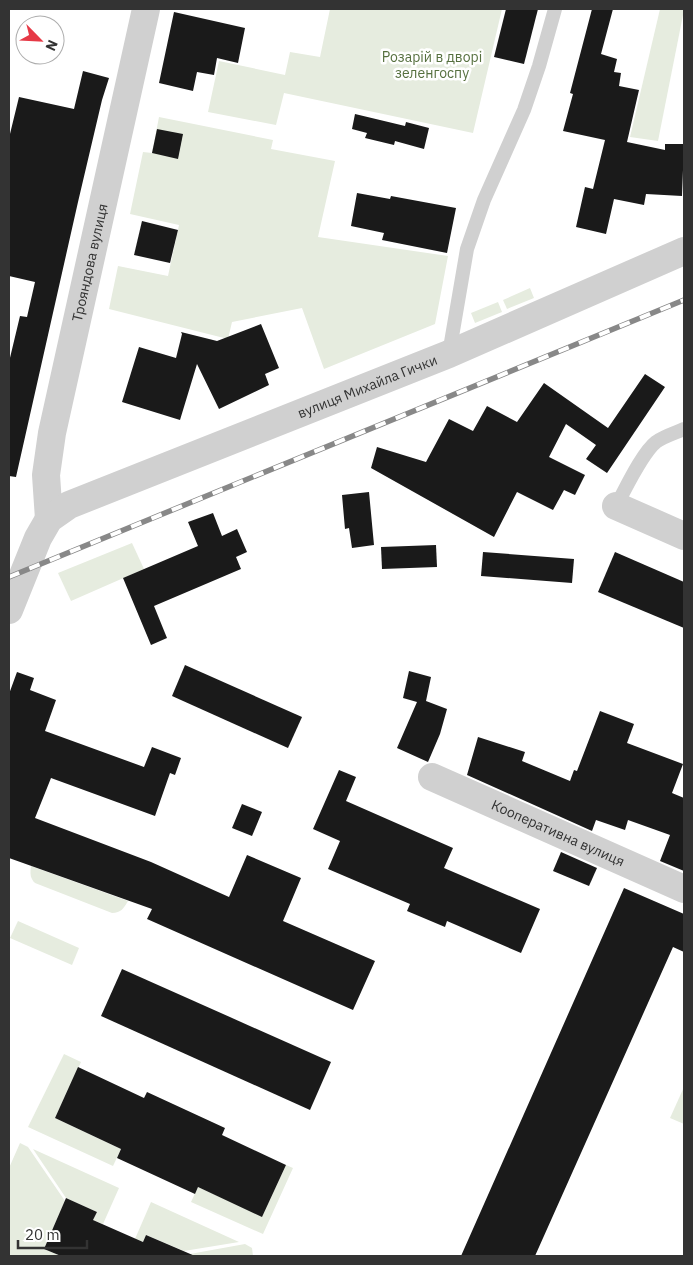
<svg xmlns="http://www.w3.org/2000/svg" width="693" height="1265" font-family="'IBM Plex Sans',sans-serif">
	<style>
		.green { fill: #e6ecdf }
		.building { fill: #1a1a1a }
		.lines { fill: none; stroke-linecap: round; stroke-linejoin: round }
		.service { stroke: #d0d0d0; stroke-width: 14 }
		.minor { stroke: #d0d0d0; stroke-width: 28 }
		.tertiary { stroke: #d0d0d0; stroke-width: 28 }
		.rail-casing { stroke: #888; stroke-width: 5.5 }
		.rail { stroke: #fff; stroke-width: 4; stroke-dasharray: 11; stroke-linecap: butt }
		.labels { text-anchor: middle; stroke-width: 5; stroke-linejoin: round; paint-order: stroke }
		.park-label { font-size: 14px; fill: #56703f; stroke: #fff }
		.street-label { font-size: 14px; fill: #333; stroke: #fff }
	</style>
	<rect width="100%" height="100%" fill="#fff"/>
	<g class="green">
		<path d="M 330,9 L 502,9 L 473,133 L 284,93 L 276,125 L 208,112 L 219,61 L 285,75 L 290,52 L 320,57 Z"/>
		<path d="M 660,9 L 684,10 L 658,141 L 630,137 Z"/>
		<path d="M 159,117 L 273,140 L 271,149 L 335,161 L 318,237 L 448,256 L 435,324 L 324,369 L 302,308 L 232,322 L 228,339 L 109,309 L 118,266 L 168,276 L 179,225 L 130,214 L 143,152 L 152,153 Z"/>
		<path d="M 530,288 L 534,298 L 507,309 L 503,300 Z"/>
		<path d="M 498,302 L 502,312 L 475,323 L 471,313 Z"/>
		<path d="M 132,543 L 144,569 L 71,601 L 58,573 Z"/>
		<path d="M 31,866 L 128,901 C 124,908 121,913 112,913 L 35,883 C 30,878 30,874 31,866 Z"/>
		<path d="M 18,921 L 79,948 L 72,965 L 10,938 Z"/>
		<path d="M 64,1054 L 81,1062 L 55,1118 L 121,1149 L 113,1166 L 28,1127 Z"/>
		<path d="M 684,1087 L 684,1124 L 670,1118 Z"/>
		<path d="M 20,1143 L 28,1147 L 65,1201 L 44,1249 L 61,1256 L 9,1256 L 9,1168 Z"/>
		<path d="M 33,1149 L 119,1188 L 103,1224 L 93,1220 L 97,1212 L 66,1198 Z"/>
		<path d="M 286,1165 L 293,1168 L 263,1234 L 191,1202 L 198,1187 L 262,1216 Z"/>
		<path d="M 151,1202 L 239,1242 L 184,1251 L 146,1235 L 143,1242 L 135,1239 Z"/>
		<path d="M 245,1244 L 252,1248 L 253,1256 L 189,1256 L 190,1254 Z"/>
	</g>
	<g class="building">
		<path d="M 506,9 L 538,9 L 524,64 L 494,57 Z"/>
		<path d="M 592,9 L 613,9 L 601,54 L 617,59 L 614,72 L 621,73 L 619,86 L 639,90 L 627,142 L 665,150 L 665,144 L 684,144 L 682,196 L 646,194 L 644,205 L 614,199 L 606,234 L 576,227 L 585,187 L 593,189 L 605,140 L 563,131 L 573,94 L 570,93 Z"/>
		<path d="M 174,12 L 245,28 L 238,63 L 217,58 L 214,75 L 197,72 L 193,91 L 159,83 Z"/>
		<path d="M 83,71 L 109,78 L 102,100 L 78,202 L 16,477 L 9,476 L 9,362 L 20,316 L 27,317 L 35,282 L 9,276 L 9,138 L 19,97 L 74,109 Z"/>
		<path d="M 355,114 L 405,126 L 406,122 L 429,128 L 424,149 L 395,141 L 394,145 L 365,138 L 367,133 L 352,129 Z"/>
		<path d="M 157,129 L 183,134 L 178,159 L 152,153 Z"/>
		<path d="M 357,193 L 390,199 L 391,196 L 456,208 L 447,253 L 382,240 L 384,233 L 351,226 Z"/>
		<path d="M 142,221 L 178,230 L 170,263 L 134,255 Z"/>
		<path d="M 261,324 L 279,368 L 265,374 L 269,385 L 219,409 L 197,364 L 180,420 L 122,402 L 139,347 L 176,358 L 182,334 L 181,332 L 217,341 Z"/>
		<path d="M 645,374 L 665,387 L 607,473 L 586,459 L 596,445 L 566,424 L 549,457 L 585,475 L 575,495 L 564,490 L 553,510 L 517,492 L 494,537 L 371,468 L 377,447 L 426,462 L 449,419 L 473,431 L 487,406 L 517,422 L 544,383 L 608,428 Z"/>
		<path d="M 369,492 L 374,545 L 352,548 L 349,528 L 345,529 L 342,495 Z"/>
		<path d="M 213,513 L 222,536 L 237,529 L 247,552 L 236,557 L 241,569 L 154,606 L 167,638 L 151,645 L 123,578 L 198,546 L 188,522 Z"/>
		<path d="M 436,545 L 437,567 L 382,569 L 381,547 Z"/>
		<path d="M 483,552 L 574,559 L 572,583 L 481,576 Z"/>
		<path d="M 615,552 L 684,582 L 684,628 L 598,592 Z"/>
		<path d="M 185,665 L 302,717 L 288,748 L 172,696 Z"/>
		<path d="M 409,671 L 431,677 L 426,701 L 447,709 L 440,734 L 428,762 L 397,748 L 417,702 L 403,698 Z"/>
		<path d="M 17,672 L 34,678 L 30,690 L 56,700 L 45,731 L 144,767 L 152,747 L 181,758 L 175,775 L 170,773 L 155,816 L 51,778 L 35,818 L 151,862 L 229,897 L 247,855 L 301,878 L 283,921 L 375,961 L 353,1010 L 147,919 L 152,909 L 9,858 L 9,694 Z"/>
		<path d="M 600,711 L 634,724 L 627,743 L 683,764 L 672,793 L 684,798 L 684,871 L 660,861 L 670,835 L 628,820 L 625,830 L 596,820 L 592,831 L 467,775 L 478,737 L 525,752 L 522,761 L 570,781 L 574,770 L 577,771 Z"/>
		<path d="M 339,770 L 356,777 L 346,801 L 453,848 L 444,868 L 540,909 L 521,953 L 447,921 L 445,927 L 407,911 L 410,904 L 328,869 L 340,841 L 313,829 Z"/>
		<path d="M 242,804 L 262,812 L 252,836 L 232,828 Z"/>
		<path d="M 561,852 L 597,868 L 589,886 L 553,871 Z"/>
		<path d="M 624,888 L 684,914 L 684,952 L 673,947 L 535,1256 L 461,1256 Z"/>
		<path d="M 122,969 L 331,1062 L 310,1110 L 101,1016 Z"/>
		<path d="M 78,1067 L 144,1098 L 147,1092 L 225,1128 L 222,1135 L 286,1165 L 262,1217 L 198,1187 L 195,1194 L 117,1158 L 121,1149 L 55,1118 Z"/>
		<path d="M 66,1198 L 97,1212 L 93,1220 L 143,1242 L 146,1235 L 195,1256 L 61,1256 L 44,1249 Z"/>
	</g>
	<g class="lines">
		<g class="service">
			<path d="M 449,354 L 467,249 L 484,200 L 524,110 L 539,66 L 555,9"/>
			<path d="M 616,506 C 625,490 642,453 656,442 C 664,436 675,433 684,429"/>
		</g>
		<g class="minor">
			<path d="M 616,506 L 684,536"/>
			<path id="s1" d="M 49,519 L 46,475 L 52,433 L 146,9"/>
			<path id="s2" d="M 432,777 L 684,889"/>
		</g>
		<path class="tertiary" id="s3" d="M 9,610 L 38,538 L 49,519 L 69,505 L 449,354 L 684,251"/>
		<g class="rail-casing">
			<path id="rail" d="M 9,577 L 684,300"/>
		</g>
		<use href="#rail" class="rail"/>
	</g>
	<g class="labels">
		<g class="park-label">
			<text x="432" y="62">Розарій в дворі<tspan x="432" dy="16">зеленгоспу</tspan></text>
		</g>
		<g class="street-label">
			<text dy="5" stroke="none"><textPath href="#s1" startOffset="261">Трояндова вулиця</textPath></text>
			<text dy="5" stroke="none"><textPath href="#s3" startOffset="445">вулиця Михайла Гички</textPath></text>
			<text dy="5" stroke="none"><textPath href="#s2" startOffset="138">Кооперативна вулиця</textPath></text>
		</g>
	</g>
	<rect width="693" height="1265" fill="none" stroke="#333333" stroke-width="20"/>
	<g transform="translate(40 40) rotate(114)"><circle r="24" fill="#ffffff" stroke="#adadad"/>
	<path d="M0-4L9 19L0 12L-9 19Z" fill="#e63946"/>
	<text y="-8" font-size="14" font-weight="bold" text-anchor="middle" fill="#333333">N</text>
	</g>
	<path d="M18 1240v8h69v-8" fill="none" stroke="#333333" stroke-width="2.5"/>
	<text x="25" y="1240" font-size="15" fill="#333333" stroke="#ffffff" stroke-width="4" paint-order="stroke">20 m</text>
</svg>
